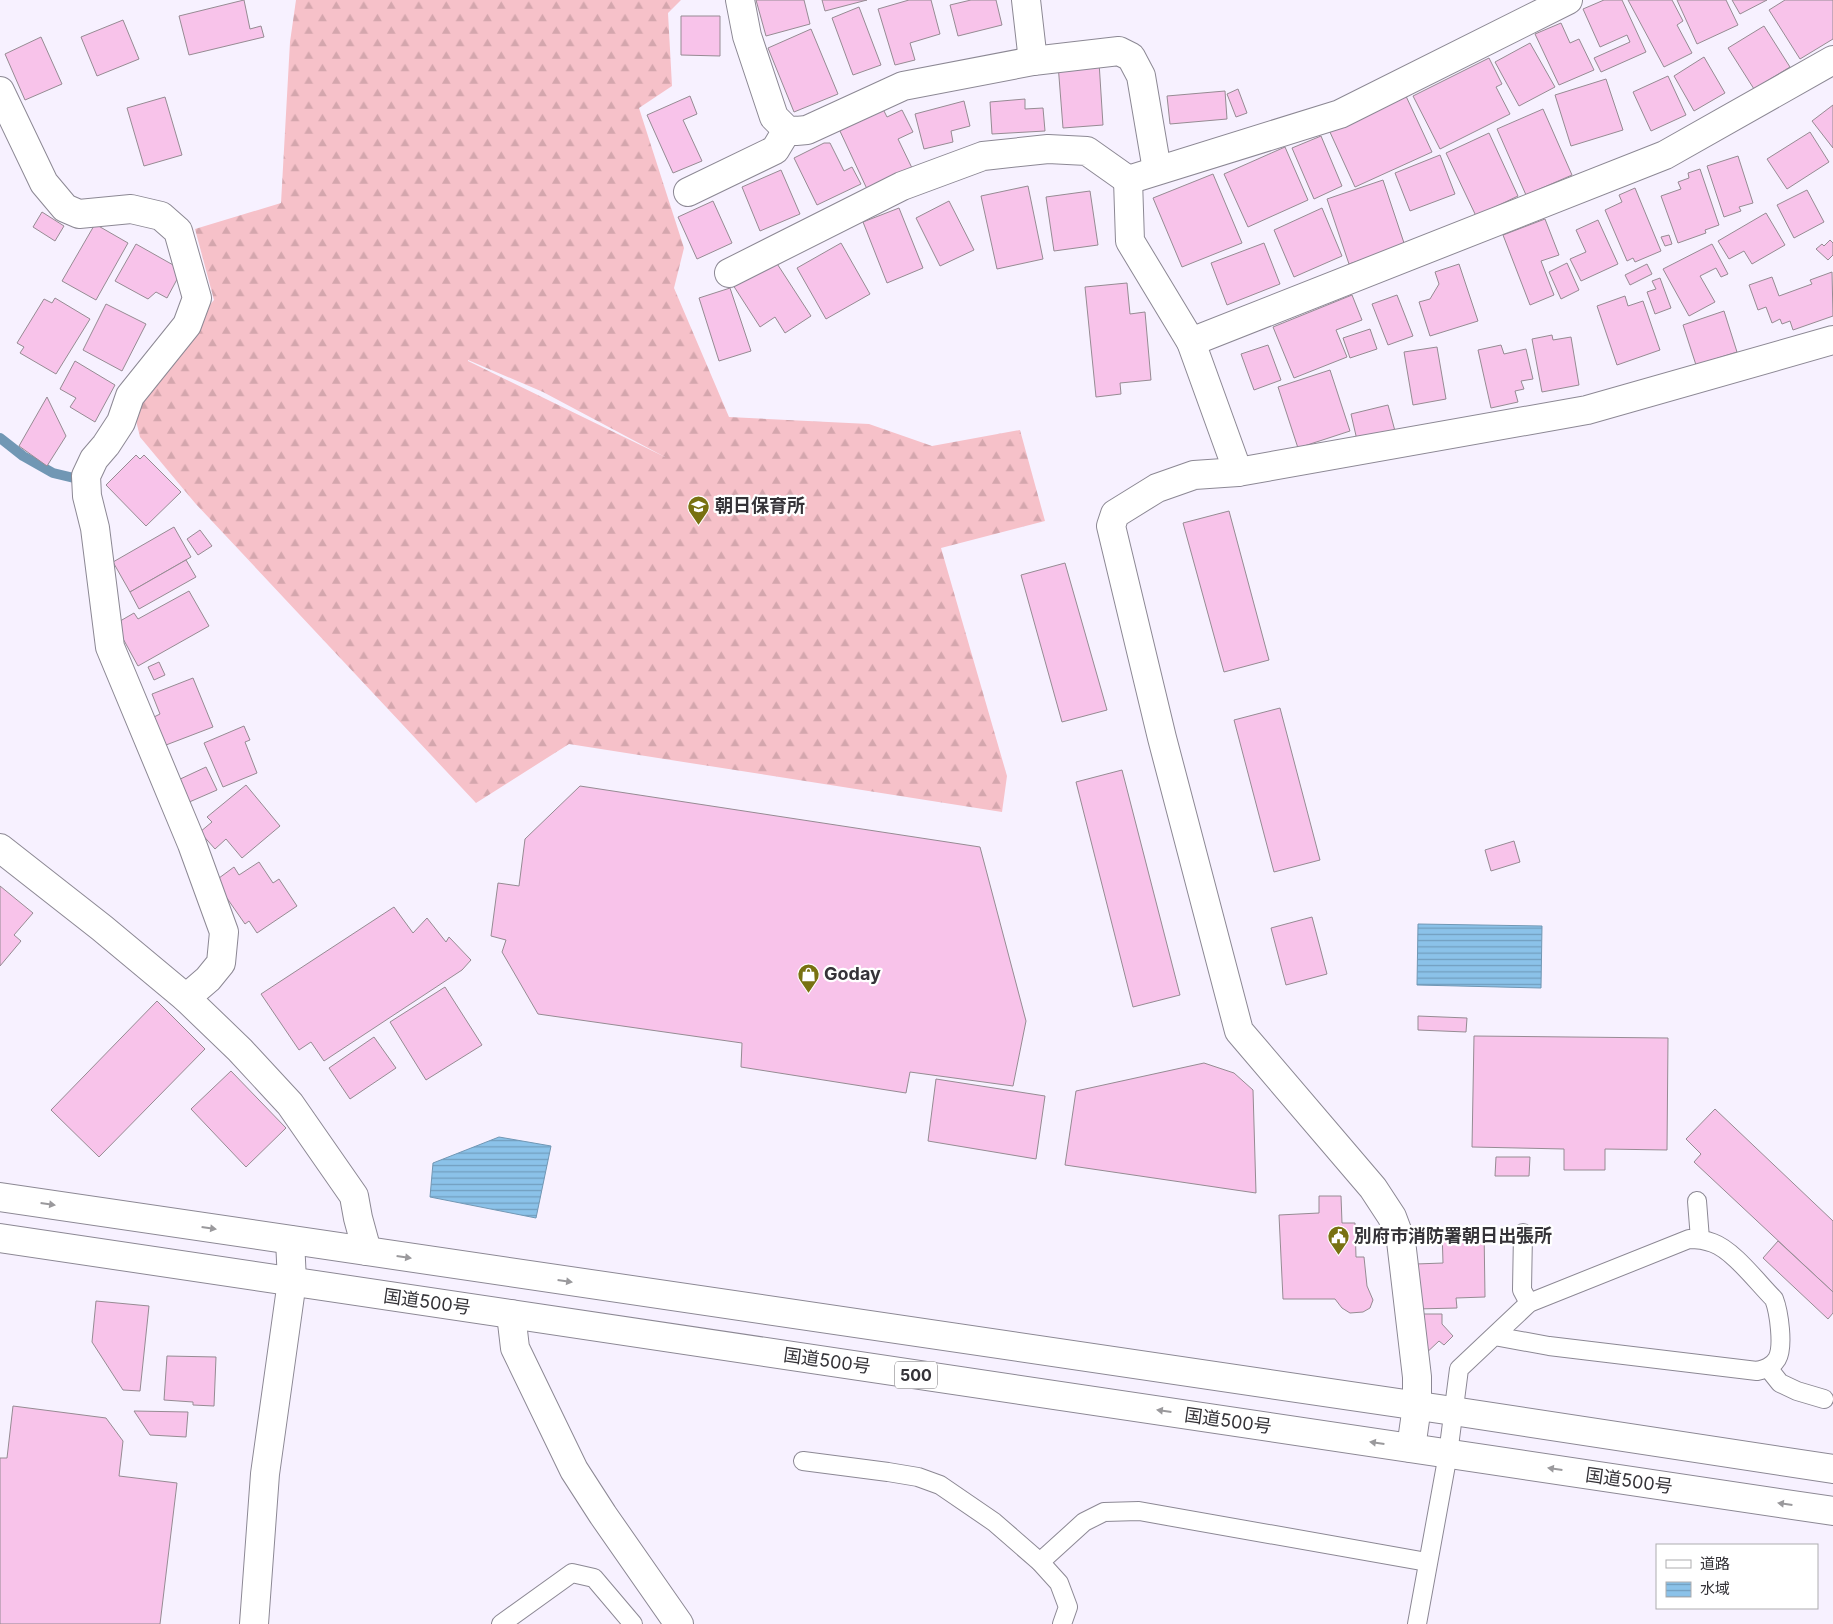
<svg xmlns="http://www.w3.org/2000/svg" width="1833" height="1624" font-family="Inter,'Noto Sans JP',sans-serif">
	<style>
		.forest { fill: url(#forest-firs); fill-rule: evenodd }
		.water { fill: url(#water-rules); stroke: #7197b4 }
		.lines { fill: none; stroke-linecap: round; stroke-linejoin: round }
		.stream { stroke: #7197b4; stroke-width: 10 }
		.building { fill: #f8c3ea; stroke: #968b93 }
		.service-casing { stroke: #8c8894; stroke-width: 20 }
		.minor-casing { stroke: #8c8894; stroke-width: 30 }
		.tertiary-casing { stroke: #8c8894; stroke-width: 30 }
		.trunk-casing { stroke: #8c8894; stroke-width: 30 }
		.service { stroke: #fff; stroke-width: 18 }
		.minor { stroke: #fff; stroke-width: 28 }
		.tertiary { stroke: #fff; stroke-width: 28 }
		.trunk { stroke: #fff; stroke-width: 28 }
		.oneway { fill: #9a999c }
		.labels { text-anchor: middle; stroke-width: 4.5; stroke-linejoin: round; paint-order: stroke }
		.shield { fill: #fff; stroke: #727074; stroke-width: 1 }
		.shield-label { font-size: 16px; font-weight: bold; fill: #353338 }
		.poi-label { font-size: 18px; font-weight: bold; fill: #353338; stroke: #fff; text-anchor: start }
		.street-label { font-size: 18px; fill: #353338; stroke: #fff }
	</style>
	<defs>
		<pattern id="forest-firs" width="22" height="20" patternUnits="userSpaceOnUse" patternTransform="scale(1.25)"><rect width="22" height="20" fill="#f6c1c9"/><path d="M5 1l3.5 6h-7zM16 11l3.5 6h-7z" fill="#d4a6ad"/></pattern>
		<pattern id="water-rules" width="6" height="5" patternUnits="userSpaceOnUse" patternTransform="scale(1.25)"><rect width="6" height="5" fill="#8bc2e9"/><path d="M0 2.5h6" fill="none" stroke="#729ebe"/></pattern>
	</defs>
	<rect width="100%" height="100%" fill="#f7f1ff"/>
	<path class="forest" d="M296,0H681L668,13L672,86L639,108L684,248L674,288L729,417L869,424L932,446L1020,430L1045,521L941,548L1007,776L1002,812L569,744L476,803L195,503L140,437L130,396L214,300L195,229L281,203L290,42ZM468,360L543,392L665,457L468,361Z"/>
	<g class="water">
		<path d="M1418,924L1542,926L1541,988L1417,985Z"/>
		<path d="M499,1137L551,1146L536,1218L430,1197L433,1163Z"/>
	</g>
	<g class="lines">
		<path class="stream" d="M0,438L23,456L53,473L74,478"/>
	</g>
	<g class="building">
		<path d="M244,0L250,29L261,26L264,37L189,55L179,16Z"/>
		<path d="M756,0H804L810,24L766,36Z"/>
		<path d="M822,0H867L825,11Z"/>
		<path d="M909,0H931L940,34L910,43L915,60L895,65L878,9Z"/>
		<path d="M971,0H996L1002,25L958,36L950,5Z"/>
		<path d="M1604,0H1622L1646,52L1601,72L1594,58L1630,42L1627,35L1600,47L1583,9Z"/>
		<path d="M1628,0H1672L1683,21L1677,25L1692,53L1664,67Z"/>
		<path d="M1677,0H1726L1738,25L1697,44Z"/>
		<path d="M1732,0H1767L1740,14Z"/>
		<path d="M1785,0H1833V39L1800,59L1769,10Z"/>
		<path d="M859,7L881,65L853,75L832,18Z"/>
		<path d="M681,16H720V56L681,55Z"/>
		<path d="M123,20L139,59L97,76L81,37Z"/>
		<path d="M1561,23L1570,43L1579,39L1594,70L1559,85L1535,34Z"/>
		<path d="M1764,26L1790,67L1754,89L1728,48Z"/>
		<path d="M811,29L838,94L794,112L768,48Z"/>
		<path d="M41,37L62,84L25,100L5,54Z"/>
		<path d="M1530,43L1555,87L1519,106L1495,62Z"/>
		<path d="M1704,57L1725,93L1694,111L1674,76Z"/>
		<path d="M1489,58L1502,84L1496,87L1510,114L1440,149L1413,96Z"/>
		<path d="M1099,62L1103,125L1063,128L1058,64Z"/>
		<path d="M1668,76L1686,115L1651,131L1633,92Z"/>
		<path d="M1606,79L1623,130L1571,146L1555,95Z"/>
		<path d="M1238,89L1247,113L1236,117L1227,94Z"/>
		<path d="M1225,91L1227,119L1170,124L1167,96Z"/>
		<path d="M1405,94L1432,152L1355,187L1329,130Z"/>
		<path d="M690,96L697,114L683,120L702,161L673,173L647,115Z"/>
		<path d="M165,97L182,155L144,166L127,108Z"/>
		<path d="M1025,99V109L1043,108L1045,131L992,134L990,102Z"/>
		<path d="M964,101L970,126L951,131L953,142L924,149L915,114Z"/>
		<path d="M1833,105V148L1812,121Z"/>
		<path d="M883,109L887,117L902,110L913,132L898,139L912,168L867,189L839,129Z"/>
		<path d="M1543,109L1572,175L1526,195L1497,129Z"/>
		<path d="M1810,132L1829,162L1787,189L1767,159Z"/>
		<path d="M1489,133L1518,196L1476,216L1446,153Z"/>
		<path d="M1321,136L1342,186L1314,199L1292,148Z"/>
		<path d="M824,143H830L844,171L852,167L861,184L817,205L794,158Z"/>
		<path d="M1285,147L1308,200L1248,227L1224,174Z"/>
		<path d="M1440,155L1455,194L1410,211L1395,173Z"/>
		<path d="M1738,156L1753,203L1739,207L1741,211L1724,217L1707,166Z"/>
		<path d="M1700,169L1719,225L1705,230L1706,233L1678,243L1661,196L1681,189L1678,182L1689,178L1688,173Z"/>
		<path d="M781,170L800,214L760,231L742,187Z"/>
		<path d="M1213,174L1242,243L1182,267L1153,198Z"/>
		<path d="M1383,180L1405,246L1349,264L1327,199Z"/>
		<path d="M1028,186L1043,259L997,269L981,196Z"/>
		<path d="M1635,188L1661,251L1635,262L1633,258L1627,261L1605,210L1622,202L1619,195Z"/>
		<path d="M1807,190L1824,222L1794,238L1777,205Z"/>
		<path d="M1090,191L1098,245L1054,251L1046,197Z"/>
		<path d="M713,201L732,243L697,259L678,217Z"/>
		<path d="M949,201L974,250L940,266L916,218Z"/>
		<path d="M899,208L923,268L887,283L863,222Z"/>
		<path d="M1322,208L1342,256L1294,277L1274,230Z"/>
		<path d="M42,212L64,226L55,241L33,227Z"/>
		<path d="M1766,213L1785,245L1752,264L1744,251L1729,259L1718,241Z"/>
		<path d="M1545,219L1559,255L1541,261L1554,295L1530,305L1503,235Z"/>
		<path d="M1598,220L1618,264L1581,281L1570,259L1586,252L1576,230Z"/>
		<path d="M95,224L128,243L96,300L62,281Z"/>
		<path d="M1669,235L1672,244L1665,246L1661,237Z"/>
		<path d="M1830,240L1833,243V255L1828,260L1816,249L1822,244L1824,246Z"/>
		<path d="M841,243L870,294L826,319L797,268Z"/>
		<path d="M1264,243L1280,284L1227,305L1211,263Z"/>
		<path d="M136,244L182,270L167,298L156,292L148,299L115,281Z"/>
		<path d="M1712,244L1728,274L1721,277L1716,268L1700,276L1715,302L1689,316L1663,269Z"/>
		<path d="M774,259L811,316L785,333L775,317L760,327L733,285Z"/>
		<path d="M1567,263L1579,290L1561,299L1549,272Z"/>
		<path d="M1459,264L1478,321L1430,336L1419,302L1430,299L1439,284L1435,272Z"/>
		<path d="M1647,264L1652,274L1630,285L1625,275Z"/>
		<path d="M1832,272L1833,316L1793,330L1790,321L1782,324L1780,319L1772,323L1766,307L1758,310L1749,285L1772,277L1779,296L1812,284L1810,280Z"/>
		<path d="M1660,278L1671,308L1655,314L1647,292L1656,289L1652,281Z"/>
		<path d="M1127,283L1130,314L1145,312L1151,380L1120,383L1121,394L1096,397L1085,287Z"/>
		<path d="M730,288L751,351L719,361L699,298Z"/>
		<path d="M1352,295L1362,320L1336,330L1347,357L1294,378L1273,327Z"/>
		<path d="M1397,295L1413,336L1388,345L1372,304Z"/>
		<path d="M1625,296L1628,306L1643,301L1660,350L1617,365L1597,306Z"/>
		<path d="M55,298L90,319L56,374L20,353L24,347L17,343L44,299L52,303Z"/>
		<path d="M106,304L146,324L122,371L83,350Z"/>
		<path d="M1724,311L1737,352L1696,365L1683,325Z"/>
		<path d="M1370,329L1377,349L1350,358L1343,338Z"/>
		<path d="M1552,335L1553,340L1571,337L1579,385L1542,392L1532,339Z"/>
		<path d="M1268,345L1281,380L1254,390L1241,354Z"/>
		<path d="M1501,345L1504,354L1526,349L1533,379L1521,381L1524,389L1515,391L1518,402L1491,408L1478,350Z"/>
		<path d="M1437,347L1446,399L1413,405L1404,352Z"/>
		<path d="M75,361L115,385L95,422L70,407L76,398L60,389Z"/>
		<path d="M1330,370L1350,431L1298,448L1278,387Z"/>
		<path d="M47,397L66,436L47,466L19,446Z"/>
		<path d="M1388,405L1395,431L1357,440L1351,414Z"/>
		<path d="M136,455L140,459L144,455L181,492L146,526L106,485Z"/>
		<path d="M1229,511L1269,660L1224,672L1183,523Z"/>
		<path d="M174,527L191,557L130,592L113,562Z"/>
		<path d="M200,530L212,546L198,555L187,539Z"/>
		<path d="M186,560L196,577L139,609L130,592Z"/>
		<path d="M1065,563L1107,710L1062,722L1021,575Z"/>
		<path d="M189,591L209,626L138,666L115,624L134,613L138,619Z"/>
		<path d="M159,662L165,675L154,680L148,667Z"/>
		<path d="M193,678L213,727L166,745L154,717L160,714L152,694Z"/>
		<path d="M1280,708L1320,860L1274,872L1234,720Z"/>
		<path d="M244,726L250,740L245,742L257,773L223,787L204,743Z"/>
		<path d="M206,767L217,790L187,803L176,781Z"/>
		<path d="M1122,770L1180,995L1133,1007L1076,782Z"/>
		<path d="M246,785L280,826L242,858L226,839L215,849L200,832L212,822L207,817Z"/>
		<path d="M580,786L980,847L1026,1021L1013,1086L910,1072L906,1093L741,1067L742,1043L538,1014L502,952L506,940L491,936L498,883L519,886L525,839Z"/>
		<path d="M1514,841L1520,862L1491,871L1485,850Z"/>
		<path d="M259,862L273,883L279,879L297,906L257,933L249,921L245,924L215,881L234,867L239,875Z"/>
		<path d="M0,886L33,913L14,935L21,941L0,966Z"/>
		<path d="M394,907L413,933L427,918L446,942L449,937L471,960L462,970L324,1061L311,1042L299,1050L261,994Z"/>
		<path d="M1312,917L1327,974L1286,985L1271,928Z"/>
		<path d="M445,987L482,1045L426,1080L390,1022Z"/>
		<path d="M157,1001L205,1049L99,1157L51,1110Z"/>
		<path d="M1418,1016L1467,1018L1466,1032L1418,1030Z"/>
		<path d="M1474,1036L1668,1038L1667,1150L1605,1149V1170H1564V1149L1472,1147Z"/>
		<path d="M374,1037L396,1068L350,1099L329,1068Z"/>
		<path d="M1204,1063L1234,1073L1253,1090L1256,1193L1065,1165L1076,1091Z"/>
		<path d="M231,1071L286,1128L246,1167L191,1109Z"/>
		<path d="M936,1079L1045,1096L1036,1159L928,1141Z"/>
		<path d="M1715,1109L1833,1221V1292L1694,1162L1701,1154L1686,1139Z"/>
		<path d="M1496,1157H1530L1529,1176H1495Z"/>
		<path d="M1319,1196H1341L1342,1223H1355L1356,1257H1364L1367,1286L1373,1300L1370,1308L1363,1312L1350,1313L1342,1308L1335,1299H1283L1279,1215L1319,1213Z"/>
		<path d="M1484,1228L1485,1297L1456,1298L1457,1308L1416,1309V1264L1443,1263L1442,1229Z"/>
		<path d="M1778,1241L1833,1292V1313L1828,1319L1763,1258Z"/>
		<path d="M96,1301L149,1306L140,1391L123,1390L92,1342Z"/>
		<path d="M1419,1314H1442V1324L1453,1336L1444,1345L1439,1341L1422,1357Z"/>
		<path d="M167,1356L216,1357L214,1406L193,1405V1402L164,1400Z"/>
		<path d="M13,1406L106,1418L123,1441L119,1476L177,1483L160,1624H0V1458H7Z"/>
		<path d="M134,1411L188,1412L186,1437L150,1435Z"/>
	</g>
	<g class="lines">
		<defs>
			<g id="service">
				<path d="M1697,1201L1700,1239"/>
				<path d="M1523,1233L1522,1290L1529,1303"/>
				<path d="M1768,1368L1780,1383L1797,1391L1824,1399"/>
				<path d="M803,1461L888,1472L918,1477L940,1485L994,1522L1040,1562L1059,1583L1068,1607L1062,1624"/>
				<path d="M1040,1562L1084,1522L1104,1512L1139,1511L1427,1562"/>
				<path d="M501,1624L572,1573L594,1578L633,1624"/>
				<path d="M1417,1624L1448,1454L1459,1369L1529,1303L1689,1239C1697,1239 1705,1240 1713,1243C1733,1250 1758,1283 1774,1299C1779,1312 1784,1347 1777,1359C1772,1367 1765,1369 1757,1371L1549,1346L1494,1336"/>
			</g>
			<g id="minor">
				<path d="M740,0L747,36L774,117L787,130L796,131L807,130L903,86L1033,61L1119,51L1131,57L1141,76L1157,170"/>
				<path d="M1026,0L1033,61"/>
				<path d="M0,91L44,183L65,208L79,214L131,209L161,216L178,231L197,298L187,325L130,396L121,422L106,445L94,459L86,476L87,496L95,528L110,647L192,844L224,932L221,963L208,979L186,998"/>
				<path d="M1128,180L1340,114L1568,0"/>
				<path d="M1128,180L1130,241L1191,342L1238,472"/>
				<path d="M688,192L775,150L787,130"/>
				<path d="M729,273L902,186L983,156L1048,149L1087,151L1128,180"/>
				<path d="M1191,342L1665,155L1833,60"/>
				<path d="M0,848L102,928L186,998L240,1050L290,1104L354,1196L358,1218L367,1251"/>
				<path d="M511,1314L515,1348L574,1470L603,1515L679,1624"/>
				<path d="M1411,1448L1417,1406V1377L1401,1241L1392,1217L1373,1188L1239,1031L1162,738L1111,526L1115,514L1157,488L1194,475L1238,472L1587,410L1833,340"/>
			</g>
			<path id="tertiary" d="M254,1624L265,1474L292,1281L290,1240"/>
			<g id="trunk">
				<path d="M0,1197L1453,1411L1833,1469"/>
				<path d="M0,1238L1833,1511"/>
			</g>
		</defs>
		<use href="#service" class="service-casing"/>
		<use href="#minor" class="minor-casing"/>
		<use href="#tertiary" class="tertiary-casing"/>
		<use href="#trunk" class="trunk-casing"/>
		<use href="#service" class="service"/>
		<use href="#minor" class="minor"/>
		<use href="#tertiary" class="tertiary"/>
		<use href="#trunk" class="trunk"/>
	</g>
	<defs><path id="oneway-solid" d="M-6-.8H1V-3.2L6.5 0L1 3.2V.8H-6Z" transform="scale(1.25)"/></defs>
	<g class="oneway">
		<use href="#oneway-solid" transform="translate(48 1204) rotate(8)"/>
		<use href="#oneway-solid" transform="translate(209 1228) rotate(8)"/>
		<use href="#oneway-solid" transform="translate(404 1257) rotate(8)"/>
		<use href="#oneway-solid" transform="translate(565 1281) rotate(8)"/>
		<use href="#oneway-solid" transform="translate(1164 1411) rotate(-172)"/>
		<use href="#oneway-solid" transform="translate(1377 1443) rotate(-172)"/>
		<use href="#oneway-solid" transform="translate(1555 1469) rotate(-172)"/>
		<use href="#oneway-solid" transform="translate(1785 1504) rotate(-172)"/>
	</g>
	<defs>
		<symbol id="school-pin" viewBox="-11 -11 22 30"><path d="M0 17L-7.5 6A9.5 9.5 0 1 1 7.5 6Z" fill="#787111" stroke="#fff"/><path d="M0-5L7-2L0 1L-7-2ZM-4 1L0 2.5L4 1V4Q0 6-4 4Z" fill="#fff"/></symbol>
		<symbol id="shop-pin" viewBox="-11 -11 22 30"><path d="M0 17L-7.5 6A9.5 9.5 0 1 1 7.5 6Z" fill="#787111" stroke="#fff"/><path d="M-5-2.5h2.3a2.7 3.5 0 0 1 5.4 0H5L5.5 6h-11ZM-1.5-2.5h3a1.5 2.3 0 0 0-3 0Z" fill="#fff"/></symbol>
		<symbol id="civic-pin" viewBox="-11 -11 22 30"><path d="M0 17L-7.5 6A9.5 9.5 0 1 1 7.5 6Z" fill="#787111" stroke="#fff"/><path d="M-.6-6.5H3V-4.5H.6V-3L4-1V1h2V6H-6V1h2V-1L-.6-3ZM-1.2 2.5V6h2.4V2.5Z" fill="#fff"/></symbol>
	</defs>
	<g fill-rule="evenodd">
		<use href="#school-pin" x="686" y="494" width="25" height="34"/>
		<use href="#shop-pin" x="796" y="962" width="25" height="34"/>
		<use href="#civic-pin" x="1326" y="1224" width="25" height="34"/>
	</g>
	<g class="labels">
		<rect class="shield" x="895" y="1361.5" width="42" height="27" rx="4"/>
		<g class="shield-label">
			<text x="916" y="1381">500</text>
		</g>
		<g class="poi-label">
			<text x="715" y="512">朝日保育所</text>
			<text x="824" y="980">Goday</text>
			<text x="1354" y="1242">別府市消防署朝日出張所</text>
		</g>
		<g class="street-label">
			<text transform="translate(427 1302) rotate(8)" y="6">国道500号</text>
			<text transform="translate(827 1361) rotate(8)" y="6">国道500号</text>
			<text transform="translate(1228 1421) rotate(8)" y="6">国道500号</text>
			<text transform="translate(1629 1481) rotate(8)" y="6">国道500号</text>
		</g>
	</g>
	<rect x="1656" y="1544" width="162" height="65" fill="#ffffff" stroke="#aeadaf"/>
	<rect x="1666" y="1560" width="25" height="8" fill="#ffffff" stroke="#aeadaf"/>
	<text x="1700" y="1569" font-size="15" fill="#353338">道路</text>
	<rect x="1666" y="1582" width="25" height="15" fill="url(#water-rules)" stroke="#aeadaf"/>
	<text x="1700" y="1594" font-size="15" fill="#353338">水域</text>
</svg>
